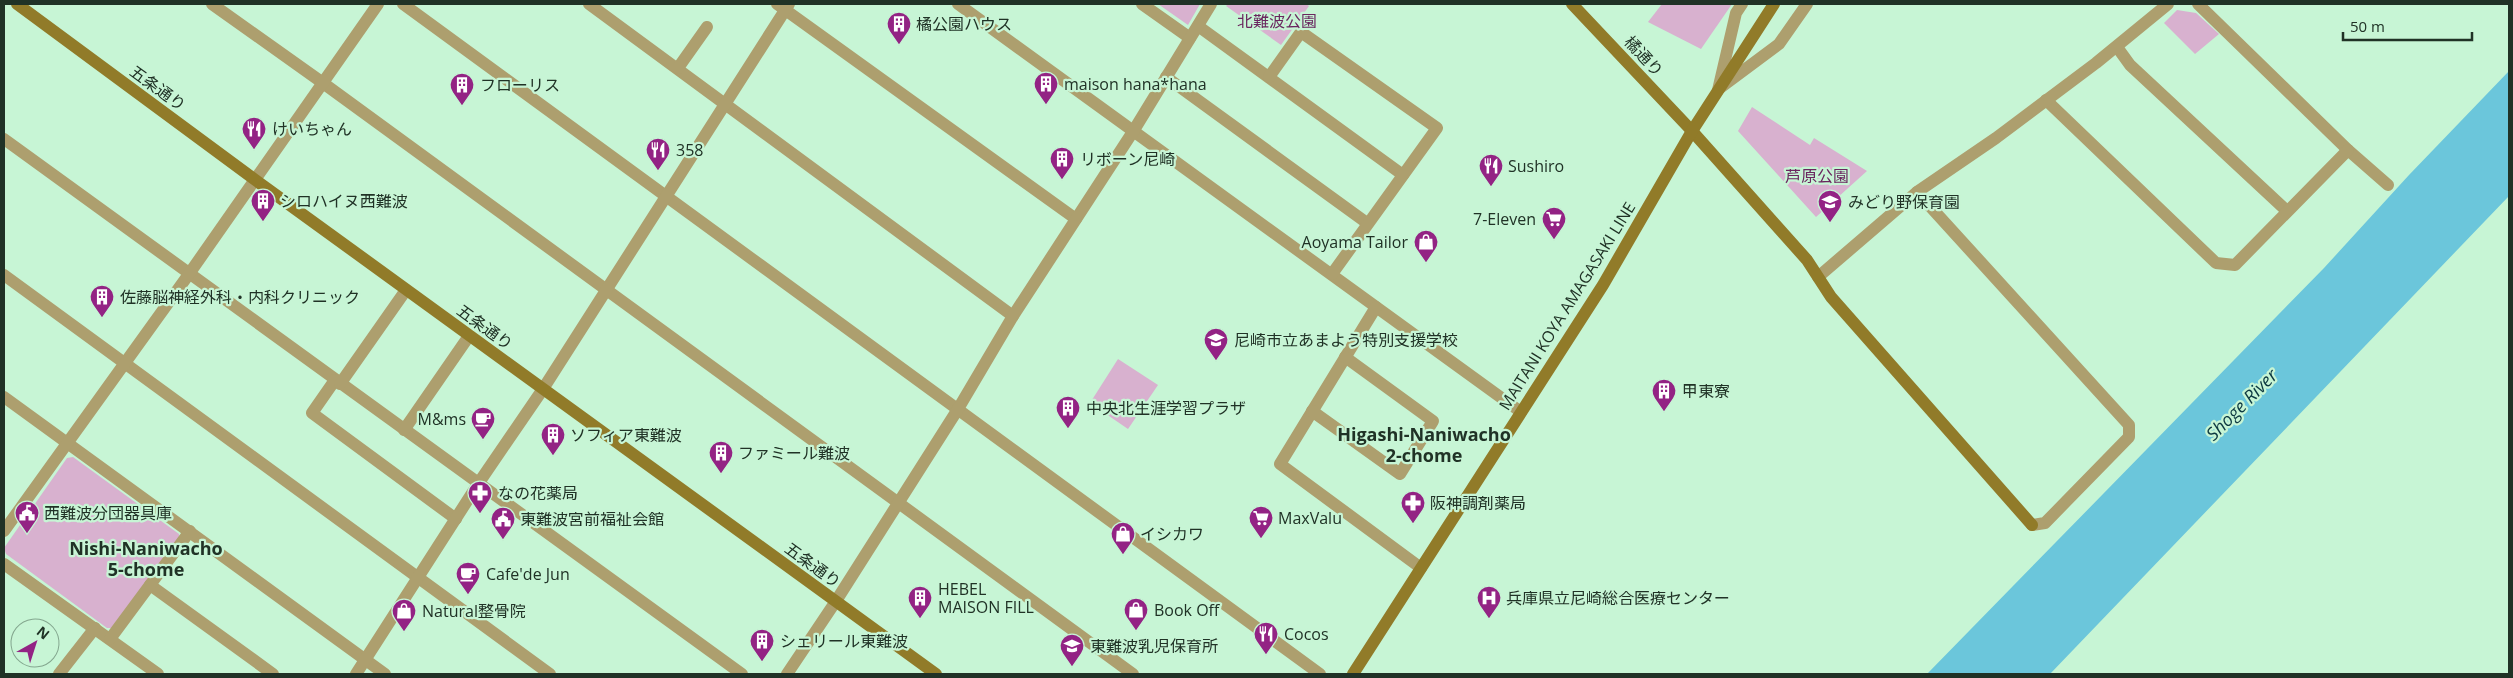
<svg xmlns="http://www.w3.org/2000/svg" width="2513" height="678" font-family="'Open Sans','Noto Sans JP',sans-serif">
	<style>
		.green { fill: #d8b1cf }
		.water { fill: #6bc6db }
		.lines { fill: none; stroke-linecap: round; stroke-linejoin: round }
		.street { stroke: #ad9f6e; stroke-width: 12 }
		.secondary { stroke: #917b29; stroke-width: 12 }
		.labels { text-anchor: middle; stroke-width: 4.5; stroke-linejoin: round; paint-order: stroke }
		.park-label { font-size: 16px; fill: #6a265f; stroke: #c7f5d5 }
		.poi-label { font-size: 16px; fill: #203226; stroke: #c7f5d5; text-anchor: start }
		.street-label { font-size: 16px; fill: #203226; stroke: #c7f5d5 }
		.water-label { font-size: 18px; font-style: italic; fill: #0c3841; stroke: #c7f5d5 }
		.neighbourhood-label { font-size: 18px; font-weight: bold; fill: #203226; stroke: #c7f5d5 }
	</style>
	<rect width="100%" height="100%" fill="#c7f5d5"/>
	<g class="green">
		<path d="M1158,4H1200L1188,25Z"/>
		<path d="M1228,4H1306L1309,6L1281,45L1226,6Z"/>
		<path d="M1662,4H1732L1701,49L1648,22Z"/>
		<path d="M2177,10L2196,13L2219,34L2195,54L2164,23Z"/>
		<path d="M1752,107L1810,145L1814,138L1867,171L1816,217L1738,131Z"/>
		<path d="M1118,359L1158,385L1128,429L1090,403Z"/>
		<path d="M73,457L179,534V540L114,628H107L6,554L4,548L67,458Z"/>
	</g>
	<path class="water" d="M2509,71V196L2050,674H1927L2324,268L2409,175Z"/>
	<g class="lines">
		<g class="street">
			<path d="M212,4L323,83L1133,674"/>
			<path d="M403,4L1320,674"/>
			<path d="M589,4L1013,316"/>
			<path d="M777,4L1076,219"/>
			<path d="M958,4L1521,412"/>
			<path d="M1142,4L1190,38"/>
			<path d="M2198,4L2348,150L2388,185"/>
			<path d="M1198,26L1403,175"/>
			<path d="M2117,47L2130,65L2287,211"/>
			<path d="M678,68L707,27"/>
			<path d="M1166,77L1367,223"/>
			<path d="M1269,77L1301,32L1437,128L1332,274"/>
			<path d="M1720,88L1779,44L1807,4"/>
			<path d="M1718,90L1736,13L1742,4"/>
			<path d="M2046,100L2216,263L2235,265L2348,150"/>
			<path d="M4,139L742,674"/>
			<path d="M1917,192L2129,425V437L2045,523L2032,525"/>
			<path d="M4,275L550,674"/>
			<path d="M1818,277L1917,192L1996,138L2096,63L2168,4"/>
			<path d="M1376,307L1280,464L1421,568"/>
			<path d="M335,380L312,413L456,519"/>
			<path d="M340,384L406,290"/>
			<path d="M4,397L385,674"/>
			<path d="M1312,411L1400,474L1433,421L1345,357"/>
			<path d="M404,430L469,336"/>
			<path d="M4,531L189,274L378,4"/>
			<path d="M4,564L158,674"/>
			<path d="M150,585L273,674"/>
			<path d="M110,639L190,531"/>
			<path d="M59,674L95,628"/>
			<path d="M356,674L478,484L543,389L789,4"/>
			<path d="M787,674L836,601L958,409L1013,316L1134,130L1211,4"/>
		</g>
		<g class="secondary">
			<path d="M17,4L254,179L936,674"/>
			<path d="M1572,4L1692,131L1807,260L1831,297L2032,525"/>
			<path d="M1353,674L1603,285L1692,131L1774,4"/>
		</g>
	</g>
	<defs>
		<symbol id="building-pin" viewBox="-11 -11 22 30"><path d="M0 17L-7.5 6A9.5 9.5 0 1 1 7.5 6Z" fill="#932384" stroke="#c7f5d5"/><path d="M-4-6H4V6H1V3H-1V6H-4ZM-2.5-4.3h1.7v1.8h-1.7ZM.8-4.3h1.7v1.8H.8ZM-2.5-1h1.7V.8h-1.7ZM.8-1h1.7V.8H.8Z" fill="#fff"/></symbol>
		<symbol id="restaurant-pin" viewBox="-11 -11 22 30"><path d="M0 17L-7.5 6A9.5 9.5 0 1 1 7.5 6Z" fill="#932384" stroke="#c7f5d5"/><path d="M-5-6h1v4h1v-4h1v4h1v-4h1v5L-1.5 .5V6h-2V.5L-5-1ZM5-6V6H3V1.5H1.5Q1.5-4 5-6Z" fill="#fff"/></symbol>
		<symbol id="school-pin" viewBox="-11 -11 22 30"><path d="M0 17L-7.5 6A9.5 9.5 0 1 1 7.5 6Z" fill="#932384" stroke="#c7f5d5"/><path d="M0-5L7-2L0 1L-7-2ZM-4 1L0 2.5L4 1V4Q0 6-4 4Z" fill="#fff"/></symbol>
		<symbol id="supermarket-pin" viewBox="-11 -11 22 30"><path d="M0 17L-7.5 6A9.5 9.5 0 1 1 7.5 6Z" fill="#932384" stroke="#c7f5d5"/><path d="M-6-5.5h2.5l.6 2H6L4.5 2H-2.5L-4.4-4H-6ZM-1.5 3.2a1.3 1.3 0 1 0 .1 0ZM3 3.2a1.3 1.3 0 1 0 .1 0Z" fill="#fff"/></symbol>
		<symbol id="shop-pin" viewBox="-11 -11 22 30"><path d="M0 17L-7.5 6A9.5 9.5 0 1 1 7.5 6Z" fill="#932384" stroke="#c7f5d5"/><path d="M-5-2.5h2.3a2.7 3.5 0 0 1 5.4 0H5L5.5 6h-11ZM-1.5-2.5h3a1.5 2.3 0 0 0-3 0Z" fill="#fff"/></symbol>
		<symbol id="cafe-pin" viewBox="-11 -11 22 30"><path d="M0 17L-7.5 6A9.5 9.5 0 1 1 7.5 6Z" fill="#932384" stroke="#c7f5d5"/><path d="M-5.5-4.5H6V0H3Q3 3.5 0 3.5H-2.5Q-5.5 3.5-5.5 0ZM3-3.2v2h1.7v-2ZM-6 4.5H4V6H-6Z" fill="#fff"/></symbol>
		<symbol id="pharmacy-pin" viewBox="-11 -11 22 30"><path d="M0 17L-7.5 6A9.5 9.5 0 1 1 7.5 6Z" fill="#932384" stroke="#c7f5d5"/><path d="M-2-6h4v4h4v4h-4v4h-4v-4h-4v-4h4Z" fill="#fff"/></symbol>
		<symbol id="civic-pin" viewBox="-11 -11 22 30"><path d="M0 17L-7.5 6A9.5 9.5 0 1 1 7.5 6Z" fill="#932384" stroke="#c7f5d5"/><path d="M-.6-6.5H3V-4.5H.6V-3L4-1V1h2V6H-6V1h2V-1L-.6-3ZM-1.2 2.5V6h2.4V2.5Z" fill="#fff"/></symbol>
		<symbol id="hospital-pin" viewBox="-11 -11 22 30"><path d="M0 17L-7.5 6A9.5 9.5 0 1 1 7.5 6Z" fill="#932384" stroke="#c7f5d5"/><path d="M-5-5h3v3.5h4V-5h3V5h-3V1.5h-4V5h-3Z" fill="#fff"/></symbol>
	</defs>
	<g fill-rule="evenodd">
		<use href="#building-pin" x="885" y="10" width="28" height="38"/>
		<use href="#building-pin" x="1032" y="70" width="28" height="38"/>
		<use href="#building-pin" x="448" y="71" width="28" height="38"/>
		<use href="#restaurant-pin" x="240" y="115" width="28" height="38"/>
		<use href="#restaurant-pin" x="644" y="136" width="28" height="38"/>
		<use href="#building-pin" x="1048" y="145" width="28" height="38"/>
		<use href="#restaurant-pin" x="1477" y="152" width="28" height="38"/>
		<use href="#building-pin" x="249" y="187" width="28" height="38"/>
		<use href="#school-pin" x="1816" y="188" width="28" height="38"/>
		<use href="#supermarket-pin" x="1540" y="205" width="28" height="38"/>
		<use href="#shop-pin" x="1412" y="228" width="28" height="38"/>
		<use href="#building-pin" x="88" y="283" width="28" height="38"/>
		<use href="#school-pin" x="1202" y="326" width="28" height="38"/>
		<use href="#building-pin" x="1650" y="377" width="28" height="38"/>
		<use href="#building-pin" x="1054" y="394" width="28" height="38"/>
		<use href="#cafe-pin" x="469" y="405" width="28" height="38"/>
		<use href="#building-pin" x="539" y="421" width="28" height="38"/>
		<use href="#building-pin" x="707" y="439" width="28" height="38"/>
		<use href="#pharmacy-pin" x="466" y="479" width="28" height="38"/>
		<use href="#pharmacy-pin" x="1399" y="489" width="28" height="38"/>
		<use href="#civic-pin" x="13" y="499" width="28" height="38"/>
		<use href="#supermarket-pin" x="1247" y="504" width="28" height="38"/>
		<use href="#civic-pin" x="489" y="505" width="28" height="38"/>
		<use href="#shop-pin" x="1109" y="520" width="28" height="38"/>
		<use href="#cafe-pin" x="454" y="560" width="28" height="38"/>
		<use href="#building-pin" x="906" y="584" width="28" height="38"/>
		<use href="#hospital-pin" x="1475" y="584" width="28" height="38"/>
		<use href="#shop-pin" x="1122" y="596" width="28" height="38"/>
		<use href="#shop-pin" x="390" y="597" width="28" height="38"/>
		<use href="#restaurant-pin" x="1252" y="620" width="28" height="38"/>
		<use href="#building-pin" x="748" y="627" width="28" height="38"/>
		<use href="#school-pin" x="1058" y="632" width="28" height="38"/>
	</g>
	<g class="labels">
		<g class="park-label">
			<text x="1277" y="27">北難波公園</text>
			<text x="1817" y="182">芦原公園</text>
		</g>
		<g class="poi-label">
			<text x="916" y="30">橘公園ハウス</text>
			<text x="1064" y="90">maison hana*hana</text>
			<text x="480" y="91">フローリス</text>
			<text x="272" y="135">けいちゃん</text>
			<text x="676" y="156">358</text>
			<text x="1080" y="165">リボーン尼崎</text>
			<text x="1508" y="172">Sushiro</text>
			<text x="280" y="207">シロハイヌ西難波</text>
			<text x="1848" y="208">みどり野保育園</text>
			<text x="1536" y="225" text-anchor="end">7-Eleven</text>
			<text x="1408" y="248" text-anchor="end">Aoyama Tailor</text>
			<text x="120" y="303">佐藤脳神経外科・内科クリニック</text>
			<text x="1234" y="346">尼崎市立あまよう特別支援学校</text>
			<text x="1682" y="397">甲東寮</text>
			<text x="1086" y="414">中央北生涯学習プラザ</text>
			<text x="466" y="425" text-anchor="end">M&amp;ms</text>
			<text x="570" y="441">ソフィア東難波</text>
			<text x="738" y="459">ファミール難波</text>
			<text x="498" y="499">なの花薬局</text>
			<text x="1430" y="509">阪神調剤薬局</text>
			<text x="44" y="519">西難波分団器具庫</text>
			<text x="1278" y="524">MaxValu</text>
			<text x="520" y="525">東難波宮前福祉会館</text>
			<text x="1140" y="540">イシカワ</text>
			<text x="486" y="580">Cafe'de Jun</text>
			<text x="938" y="595">HEBEL<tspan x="938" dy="18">MAISON FILL</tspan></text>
			<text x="1506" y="604">兵庫県立尼崎総合医療センター</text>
			<text x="1154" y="616">Book Off</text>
			<text x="422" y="617">Natural整骨院</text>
			<text x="1284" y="640">Cocos</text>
			<text x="780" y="647">シェリール東難波</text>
			<text x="1090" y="652">東難波乳児保育所</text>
		</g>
		<g class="street-label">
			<text transform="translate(1644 56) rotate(47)" y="6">橘通り</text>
			<text transform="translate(158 88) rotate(36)" y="6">五条通り</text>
			<text transform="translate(1567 306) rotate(-58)" y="6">MAITANI KOYA AMAGASAKI LINE</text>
			<text transform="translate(485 327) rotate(36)" y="6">五条通り</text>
			<text transform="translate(813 565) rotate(36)" y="6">五条通り</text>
		</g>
		<g class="water-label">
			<text transform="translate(2242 405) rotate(-45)" y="6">Shoge River</text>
		</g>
		<g class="neighbourhood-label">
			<text x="1424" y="441">Higashi-Naniwacho<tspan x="1424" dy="21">2-chome</tspan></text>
			<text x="146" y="555">Nishi-Naniwacho<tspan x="146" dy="21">5-chome</tspan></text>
		</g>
	</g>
	<rect width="2513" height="678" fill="none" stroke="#203226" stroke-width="10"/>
	<g transform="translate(35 643) rotate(39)"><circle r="24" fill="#c7f5d5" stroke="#84a78f"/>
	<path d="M0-4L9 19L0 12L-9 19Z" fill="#932384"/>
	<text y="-8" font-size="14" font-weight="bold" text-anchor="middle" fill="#203226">N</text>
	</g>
	<path d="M2343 32v8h129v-8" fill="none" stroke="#203226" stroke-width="2.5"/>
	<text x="2350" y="32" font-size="15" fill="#203226" stroke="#c7f5d5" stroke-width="4" paint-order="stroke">50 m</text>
</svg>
